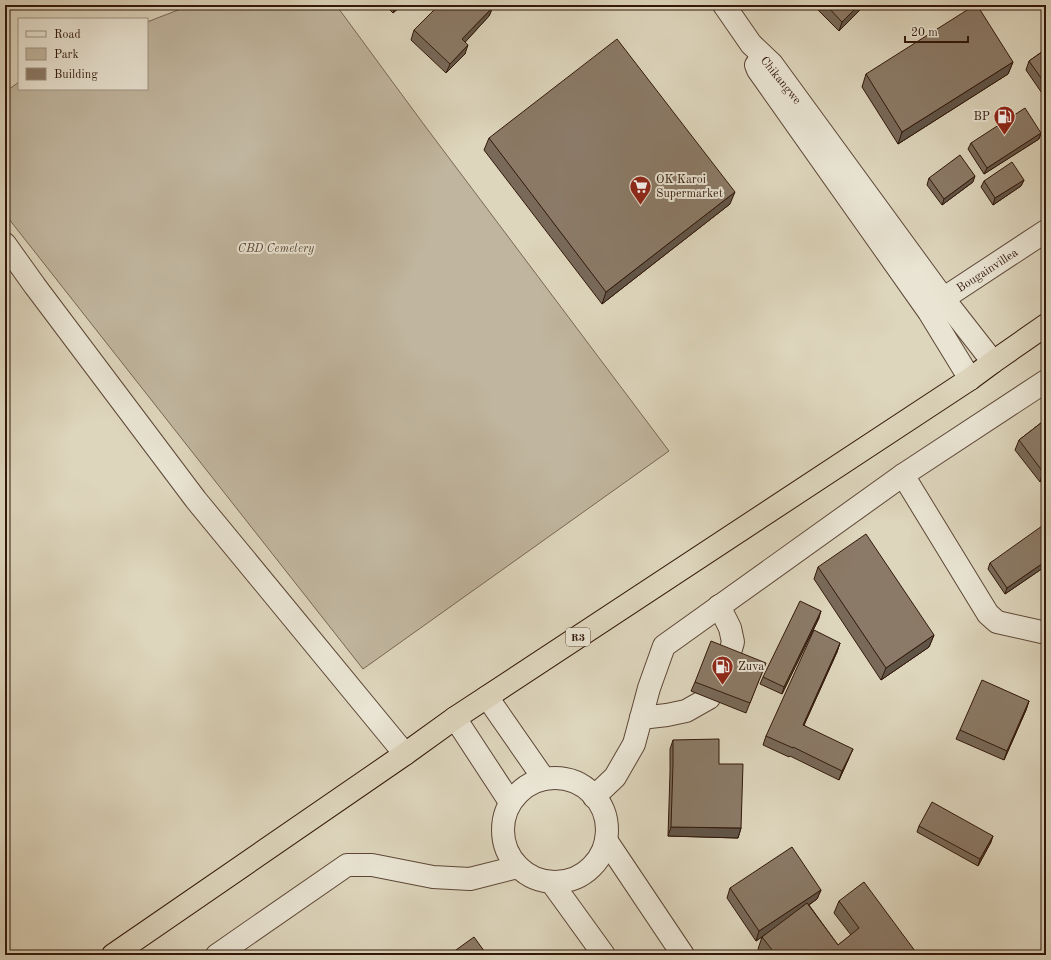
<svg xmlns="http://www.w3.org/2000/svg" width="1051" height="960" font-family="'Old Standard TT',serif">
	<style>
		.green { fill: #c0b59e; stroke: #796654 }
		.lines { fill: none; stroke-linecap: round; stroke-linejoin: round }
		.minor-casing { stroke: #5d4736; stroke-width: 24 }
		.highway-casing { stroke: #32180a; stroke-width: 24 }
		.minor { stroke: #e9e4d3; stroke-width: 22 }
		.highway { stroke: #ddd5bc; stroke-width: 22 }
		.wall { fill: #786959; stroke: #32180a }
		.shaded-wall { fill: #615548; stroke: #32180a }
		.building { fill: #8b7a67; stroke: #32180a }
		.labels { text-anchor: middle; stroke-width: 4; stroke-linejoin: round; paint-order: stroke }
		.shield { fill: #e9e4d3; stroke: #695546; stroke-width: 1 }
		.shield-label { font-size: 11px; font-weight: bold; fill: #32180a }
		.street-label { font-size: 12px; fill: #32180a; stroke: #e9e4d3 }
		.poi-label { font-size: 12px; fill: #32180a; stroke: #e9e4d3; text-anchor: start }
		.park-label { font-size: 12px; font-style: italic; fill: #5d4736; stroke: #e9e4d3 }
	</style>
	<rect width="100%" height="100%" fill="#ddd5bc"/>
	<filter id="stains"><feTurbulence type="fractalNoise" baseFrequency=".005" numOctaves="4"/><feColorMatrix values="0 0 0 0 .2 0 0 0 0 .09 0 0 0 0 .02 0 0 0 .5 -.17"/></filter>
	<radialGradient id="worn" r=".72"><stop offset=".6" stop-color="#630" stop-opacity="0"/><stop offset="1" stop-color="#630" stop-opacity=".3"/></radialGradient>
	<path class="green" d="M191,5H336L422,122L669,451L363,669L5,214V92L19,82V89H147V22Z"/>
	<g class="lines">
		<defs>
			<g id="minor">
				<path d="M724,5L751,44L772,64L943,298L993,362"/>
				<path d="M756,65L758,70L929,312L970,379"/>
				<path d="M5,244L35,286L196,500L405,754"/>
				<path d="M932,306L1046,231"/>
				<path d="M903,475L988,614L997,622L1046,633"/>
				<path d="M719,606L730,628L733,642L728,659"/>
				<path d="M487,697L544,779"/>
				<path d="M455,718L510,802"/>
				<path d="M641,718L667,715L686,711L709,698"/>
				<circle cx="555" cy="830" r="52"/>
				<path d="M594,797L615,777L634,744L649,688L664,646L903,475L1046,381"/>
				<path d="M606,840L683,955"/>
				<path d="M552,883L604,955"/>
				<path d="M217,955L347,865H372L433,877L470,879L517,867"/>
			</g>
			<path id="highway" d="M113,955L405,754L455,718L970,379L993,362L1046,325"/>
		</defs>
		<use href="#minor" class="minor-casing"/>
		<use href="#highway" class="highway-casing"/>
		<use href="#minor" class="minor"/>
		<use href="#highway" class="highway"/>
	</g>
	<g class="wall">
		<path d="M385,5H402L393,13Z"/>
		<path d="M813,5H865L839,31Z"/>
		<path d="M493,7L489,16L465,42V54L446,73L411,40L414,30Z"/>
		<path d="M1046,49V99L1026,70L1029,61Z"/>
		<path d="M1013,62L1008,74L898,144L862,87L866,74Z"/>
		<path d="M1041,133L1039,139L984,174L968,149L971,143Z"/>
		<path d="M489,138L730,204L602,304L484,150Z"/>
		<path d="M929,178L973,182L942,205L927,185Z"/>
		<path d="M1024,180L1021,186L993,205L981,187L984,181Z"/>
		<path d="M1046,419V477L1040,482L1015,450L1019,440Z"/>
		<path d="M1046,532V566L1005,594L988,569L990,563Z"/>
		<path d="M818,567L934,635L929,647L881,680L814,579Z"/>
		<path d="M819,618L782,694L760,684L763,677Z"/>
		<path d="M840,643L837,652L804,725L849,758L839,780L790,756L789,757L763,745L766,736Z"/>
		<path d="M762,672L746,713L691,691L695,682Z"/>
		<path d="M1029,701L1026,710L1004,760L956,739L960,730Z"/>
		<path d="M673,740L719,764L741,828L738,838L668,836L670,772V749Z"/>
		<path d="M919,826L991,842L978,866L917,832Z"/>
		<path d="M730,888L821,890L817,899L809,905L838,945L851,935L834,913L839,901L918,955H762L758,949L762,937L766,934L756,941L727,898Z"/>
	</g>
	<g class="shaded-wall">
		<path d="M397,5H402L393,13L395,7Z"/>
		<path d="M859,5H865L839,31L842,22Z"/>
		<path d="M493,7L489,16L459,49L462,39Z"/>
		<path d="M468,45L465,54L446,73L450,64Z"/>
		<path d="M1013,62L1008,74L898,144L902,132Z"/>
		<path d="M1041,133L1039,139L984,174L987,168Z"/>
		<path d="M975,176L973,182L942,205L944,199Z"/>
		<path d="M1024,180L1021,186L993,205L995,198Z"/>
		<path d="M735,192L730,204L602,304L606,292Z"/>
		<path d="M1046,470V477L1040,482L1043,472Z"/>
		<path d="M1046,561V566L1005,594L1007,588Z"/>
		<path d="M821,611L819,618L782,694L784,687Z"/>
		<path d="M934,635L929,647L881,680L886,668Z"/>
		<path d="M840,643L837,652L800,734L803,725Z"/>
		<path d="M1029,701L1026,710L1004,760L1007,751Z"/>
		<path d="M853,749L849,758L839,780L842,771Z"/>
		<path d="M671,827L741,828L738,838L668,836Z"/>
		<path d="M993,836L991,842L978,866L980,859Z"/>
		<path d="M821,890L817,899L756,941L759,931Z"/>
	</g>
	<g class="building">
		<path d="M439,5H491L493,7L462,39L468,45L450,64L414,30Z"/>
		<path d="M826,5H859L842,22Z"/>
		<path d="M975,5H977L1013,62L902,132L866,74Z"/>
		<path d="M617,39L735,192L606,292L489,138Z"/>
		<path d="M1046,49V85L1029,61Z"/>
		<path d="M1025,108L1041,133L987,168L971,143Z"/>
		<path d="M960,155L975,176L944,199L929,178Z"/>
		<path d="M1012,162L1024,180L995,198L984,181Z"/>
		<path d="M1046,419V470L1043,472L1019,440Z"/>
		<path d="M1042,526L1046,532V561L1007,588L990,563Z"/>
		<path d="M866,534L934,635L886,668L818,567Z"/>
		<path d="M800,601L821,611L784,687L763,677Z"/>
		<path d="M814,630L840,643L803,725L853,749L842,771L793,747V748L766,736Z"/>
		<path d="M711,641L766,663L750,703L695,682Z"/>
		<path d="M982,680L1029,701L1007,751L960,730Z"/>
		<path d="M719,739V764H743L741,828L671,827L673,763V740Z"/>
		<path d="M932,802L993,836L980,859L919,826Z"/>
		<path d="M792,847L821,890L759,931L730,888Z"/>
		<path d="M864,882L918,955H776L762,937L807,903L838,945L859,928L839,901Z"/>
		<path d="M474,937L487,955H449Z"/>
	</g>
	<defs>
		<symbol id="fuel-pin" viewBox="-11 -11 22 30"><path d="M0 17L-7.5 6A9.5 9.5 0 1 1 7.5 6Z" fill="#8f2418" stroke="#e9e4d3"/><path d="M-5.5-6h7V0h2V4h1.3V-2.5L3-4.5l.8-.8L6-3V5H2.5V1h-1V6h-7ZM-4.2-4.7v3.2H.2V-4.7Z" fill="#fff"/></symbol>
		<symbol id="supermarket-pin" viewBox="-11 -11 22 30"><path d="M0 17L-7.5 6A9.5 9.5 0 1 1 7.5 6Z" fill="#8f2418" stroke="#e9e4d3"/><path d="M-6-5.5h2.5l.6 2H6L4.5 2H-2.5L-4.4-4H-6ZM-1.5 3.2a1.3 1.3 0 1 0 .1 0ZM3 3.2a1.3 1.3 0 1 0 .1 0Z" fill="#fff"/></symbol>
	</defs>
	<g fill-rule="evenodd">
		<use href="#fuel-pin" x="992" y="104" width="25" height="34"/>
		<use href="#supermarket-pin" x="628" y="174" width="25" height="34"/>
		<use href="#fuel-pin" x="710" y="654" width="25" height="34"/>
	</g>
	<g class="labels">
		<rect class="shield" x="566" y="628" width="24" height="18" rx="3"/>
		<g class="shield-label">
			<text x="578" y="641">R3</text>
		</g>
		<g class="street-label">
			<text transform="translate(781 80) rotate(51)" y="4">Chikangwe</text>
			<text transform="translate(987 270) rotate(-33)" y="4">Bougainvillea</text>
		</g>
		<g class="poi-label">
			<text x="990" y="120" text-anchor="end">BP</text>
			<text x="656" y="183">OK Karoi<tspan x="656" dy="14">Supermarket</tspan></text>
			<text x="738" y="670">Zuva</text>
		</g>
		<g class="park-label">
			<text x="276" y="252">CBD Cemetery</text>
		</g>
	</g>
	<rect width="1051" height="960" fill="none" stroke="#ddd5bc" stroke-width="20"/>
	<rect x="6" y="6" width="1039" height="948" fill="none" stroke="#32180a" stroke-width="2"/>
	<rect x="10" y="10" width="1031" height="940" fill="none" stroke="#32180a"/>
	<rect x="18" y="18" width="130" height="72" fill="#e9e4d3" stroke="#a09283"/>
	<rect x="26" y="31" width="20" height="6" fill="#e9e4d3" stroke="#a09283"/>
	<text x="54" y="38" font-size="12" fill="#32180a">Road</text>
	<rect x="26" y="48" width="20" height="12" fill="#c0b59e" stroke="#a09283"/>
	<text x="54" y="58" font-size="12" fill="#32180a">Park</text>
	<rect x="26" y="68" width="20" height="12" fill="#8b7a67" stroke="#a09283"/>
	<text x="54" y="78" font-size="12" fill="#32180a">Building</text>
	<path d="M905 36v6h63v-6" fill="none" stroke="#32180a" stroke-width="2"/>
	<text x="911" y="36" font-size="12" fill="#32180a" stroke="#e9e4d3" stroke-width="3" paint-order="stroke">20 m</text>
	<rect width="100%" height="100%" filter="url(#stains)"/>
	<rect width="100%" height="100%" fill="url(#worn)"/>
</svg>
